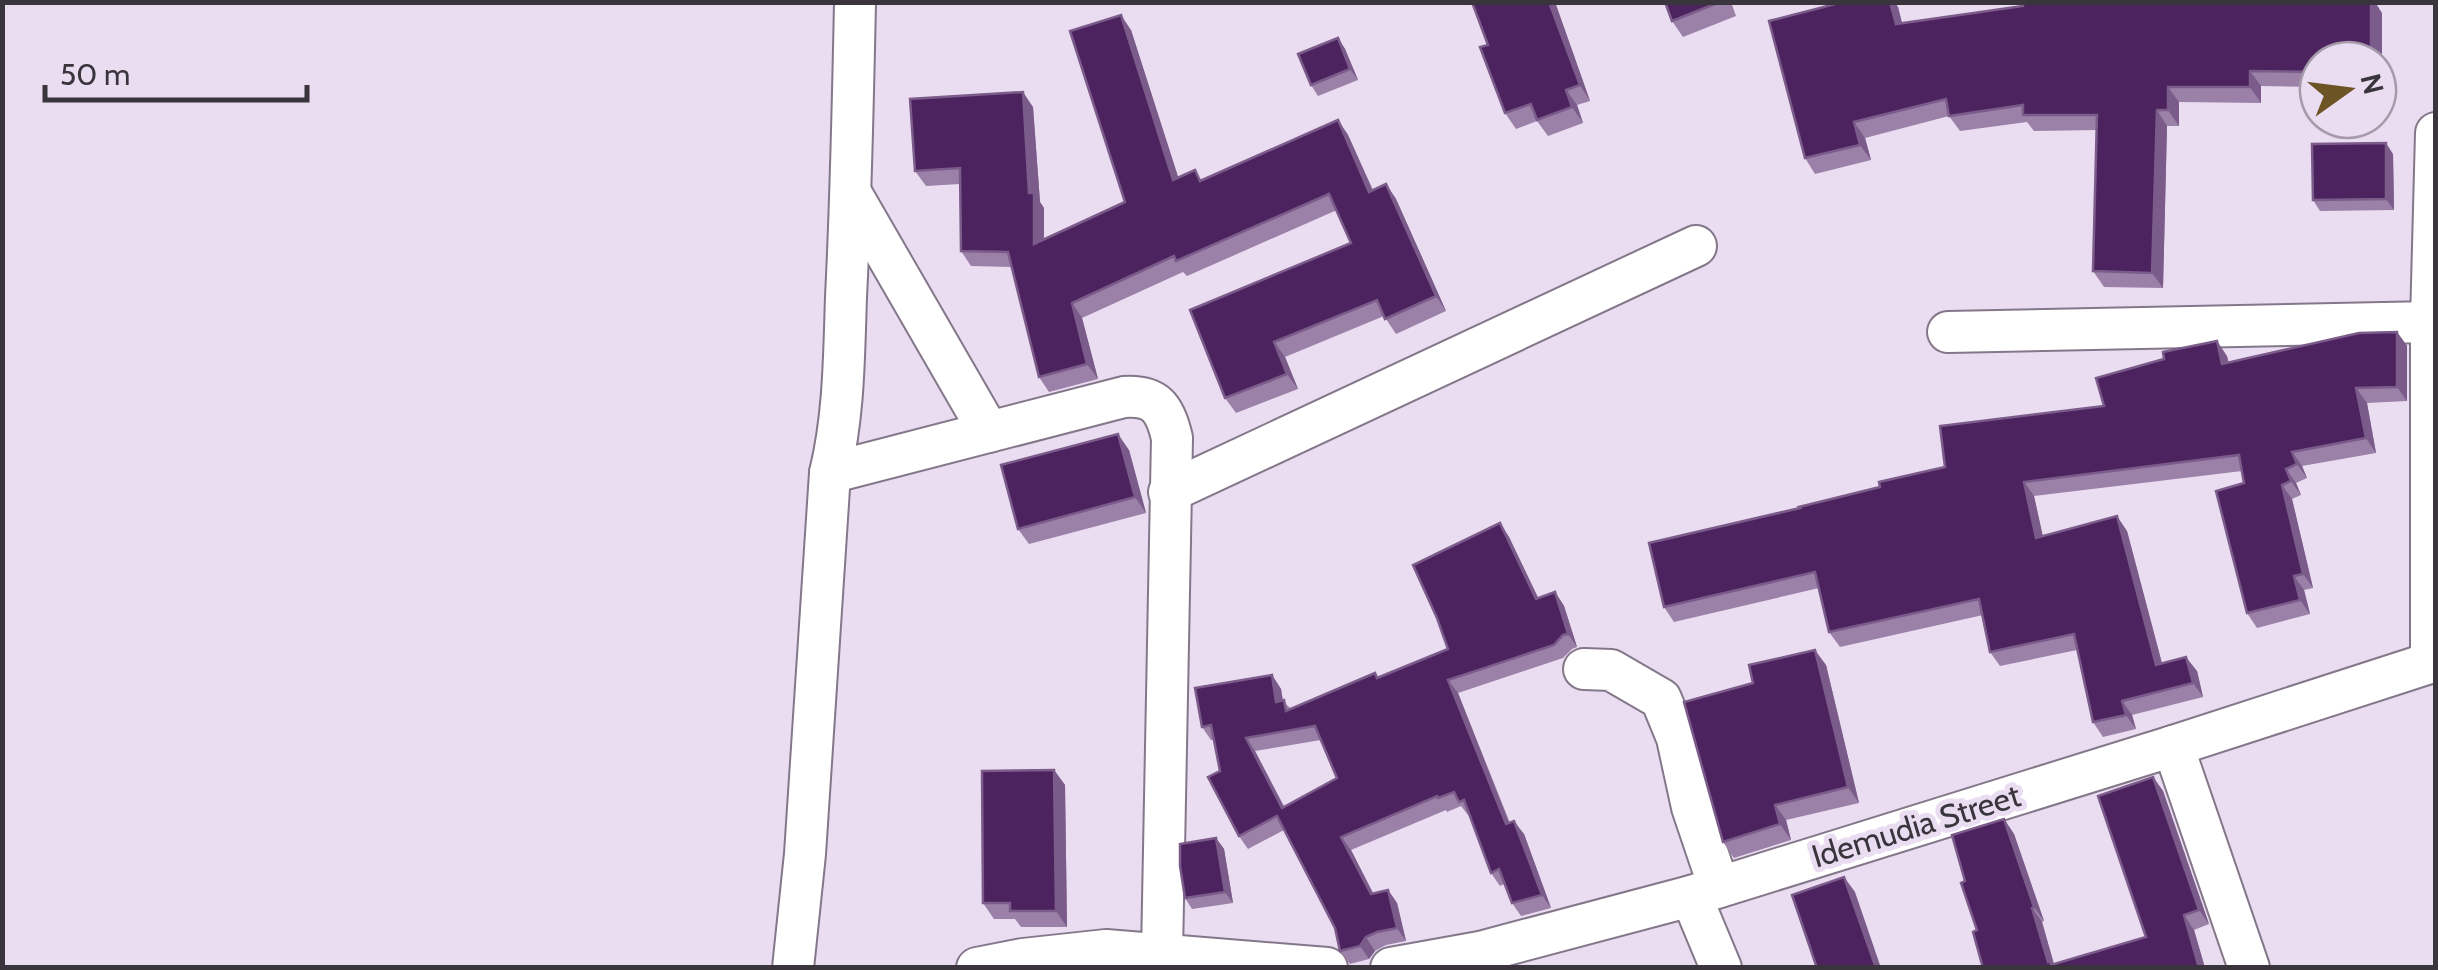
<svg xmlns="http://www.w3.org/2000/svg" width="2438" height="970" font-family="Cabin,sans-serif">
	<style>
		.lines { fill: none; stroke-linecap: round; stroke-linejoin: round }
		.street-casing { stroke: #837789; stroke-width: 44 }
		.street { stroke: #fff; stroke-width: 40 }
		.wall { fill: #9b80a8; fill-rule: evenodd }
		.shaded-wall { fill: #7b5b8a }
		.building { fill: #4c235e; stroke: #7b5b8a; stroke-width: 2.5; fill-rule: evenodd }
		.labels { text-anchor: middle; stroke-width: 10; stroke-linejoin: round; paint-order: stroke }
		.street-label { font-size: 32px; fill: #3a353d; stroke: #eaddf1 }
	</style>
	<rect width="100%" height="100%" fill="#eaddf1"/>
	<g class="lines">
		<defs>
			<g id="street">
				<path d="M855,2C853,101 851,199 846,297C844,356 844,416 830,473L1124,397C1156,395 1165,408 1172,438L1162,953"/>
				<path d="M851,193L989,432"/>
				<path d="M1948,332L2431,322"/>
				<path d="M1169,492L1696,246"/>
				<path d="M2431,662V322L2436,133"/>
				<path d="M1584,669L1611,670L1661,699L1677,738L1692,807L1719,887"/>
				<path d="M2173,746L2249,968"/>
				<path d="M1691,896L1721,968"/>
				<path d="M793,968L805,854L830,473"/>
				<path d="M977,968L1023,959L1106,950L1327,968"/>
				<path d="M1391,968L1480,952L1691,896L2173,746L2436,661"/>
			</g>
		</defs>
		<use href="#street" class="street-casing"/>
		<use href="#street" class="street"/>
	</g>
	<g class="wall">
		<path d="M1555,2L1590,101L1577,105L1583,123L1548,136L1537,121L1516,129L1505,113L1488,45Z"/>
		<path d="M1665,2H1731L1736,16L1683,37L1672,21Z"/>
		<path d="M1898,7L1902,23L2382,13V68H2378V60H2318V87L2261,86V103L2179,102V126H2167L2163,288L2104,287L2093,271L2097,130L2034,131L2027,122L1960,131L1949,116L1865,138L1871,160L1815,174L1805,158Z"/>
		<path d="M1131,30L1178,178L1202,180L1338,120L1348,135L1373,190L1386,184L1396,199L1446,311L1396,334L1384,316L1285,357L1298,389L1236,413L1225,398L1351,243L1337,210L1187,276L1183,272L1082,318L1098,379L1049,392L1039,377L1012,267L971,266L961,251L960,184L926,186L915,171L1033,107L1040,202L1044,208V239L1125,202Z"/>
		<path d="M1338,38L1345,49L1358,80L1318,96L1311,85Z"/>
		<path d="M2393,154L2394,210L2320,211L2313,200Z"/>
		<path d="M2397,332L2407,346V401L2367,403L2376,453L2302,466L2307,478L2296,483L2301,495L2292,499L2313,588L2304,590L2310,614L2257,628L2247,613L2244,483L2242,471L2034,496L2043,536L2127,531L2162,663L2197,671L2203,697L2132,715L2136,729L2103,737L2093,722L2077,650L2000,666L1990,652L1983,615L1840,647L1829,632L1819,588L1674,622L1664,607L1800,508L1880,487L1945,467L2104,406L2227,356L2229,363Z"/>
		<path d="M1129,450L1146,513L1029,544L1018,529Z"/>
		<path d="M1500,523L1509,537L1538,598L1555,592L1564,606L1577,647L1572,649L1563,658L1458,693L1510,823L1524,834L1551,908L1521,916L1512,903L1504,884L1500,886L1491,873L1469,815H1468L1461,806L1447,812L1446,810L1351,850L1373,893L1388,890L1397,903L1406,941L1386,945L1375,951L1369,959L1350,964L1340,951L1335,928L1284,830L1248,849L1239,836L1220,771L1214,740H1211L1202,727L1272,675L1281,689L1283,701L1291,709L1375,673L1378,677L1448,649ZM1321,740L1337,778L1284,806L1255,751Z"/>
		<path d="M1826,665L1859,803L1786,820L1791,840L1734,858L1723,842Z"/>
		<path d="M1054,770L1065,785L1067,927H1021L1015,919H994L983,903Z"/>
		<path d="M2153,777L2163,791L2209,924L2194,930L2205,968H1983L1977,930L1965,881L2004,819L2014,834L2044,921L2042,922L2054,964L2146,937Z"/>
		<path d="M1216,838L1224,849L1233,903L1192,909L1185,898Z"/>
	</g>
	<g class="shaded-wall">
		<path d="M1549,2H1555L1590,101L1580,85Z"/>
		<path d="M1890,2H1895L1898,7L1906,39L1896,24Z"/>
		<path d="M2371,2H2375L2382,13V68L2378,60H2376L2371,53Z"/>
		<path d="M1121,15L1131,30L1184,195L1173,180Z"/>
		<path d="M1338,38L1345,49L1358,80L1350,69Z"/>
		<path d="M2250,71L2261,86V103L2250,87Z"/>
		<path d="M2168,87L2179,102V126L2168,110Z"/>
		<path d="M1566,90L1577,105L1583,123L1572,107Z"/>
		<path d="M1023,92L1033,107L1040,202L1044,208V259L1034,244Z"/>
		<path d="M2157,110L2167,126L2163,288L2152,273Z"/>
		<path d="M1338,120L1348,135L1380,207L1369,192Z"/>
		<path d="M1854,122L1865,138L1871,160L1860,145Z"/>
		<path d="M2386,143L2393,154L2394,210L2386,199Z"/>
		<path d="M1386,184L1396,199L1446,311L1436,296Z"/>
		<path d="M1072,303L1082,318L1098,379L1087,364Z"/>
		<path d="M2397,332L2407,346V401L2397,387Z"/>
		<path d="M2217,341L2227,356L2232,379L2222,364Z"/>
		<path d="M1274,342L1285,357L1298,389L1287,374Z"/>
		<path d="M2356,388L2367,403L2376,453L2366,438Z"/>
		<path d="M1118,434L1129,450L1146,513L1135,497Z"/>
		<path d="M2292,452L2302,466L2307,478L2297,464Z"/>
		<path d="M2286,469L2296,483L2301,495L2291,481Z"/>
		<path d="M2024,482L2034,496L2046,552L2036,538Z"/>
		<path d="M2282,485L2292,499L2313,588L2303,574Z"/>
		<path d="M2117,516L2127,531L2166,679L2156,665Z"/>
		<path d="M1500,523L1509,537L1545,612L1536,599Z"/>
		<path d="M2294,576L2304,590L2310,614L2300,600Z"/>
		<path d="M1555,592L1564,606L1577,647L1568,634Z"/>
		<path d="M1815,650L1826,665L1859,803L1848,787Z"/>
		<path d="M2186,657L2197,671L2203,697L2193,683Z"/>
		<path d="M1272,675L1281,689L1285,715L1276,702Z"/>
		<path d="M1448,680L1458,693L1515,838L1506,824Z"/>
		<path d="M2122,701L2132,715L2136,729L2126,715Z"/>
		<path d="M1246,738L1255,751L1291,821L1282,808Z"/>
		<path d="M1054,770L1065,785L1067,927L1056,911Z"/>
		<path d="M2153,777L2163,791L2209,924L2199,910Z"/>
		<path d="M1775,805L1786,820L1791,840L1780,824Z"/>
		<path d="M2004,819L2014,834L2044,921L2034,907Z"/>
		<path d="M1514,821L1524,834L1551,908L1542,895Z"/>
		<path d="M1341,837L1351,850L1380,907L1371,894Z"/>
		<path d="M1216,838L1224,849L1233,903L1225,892Z"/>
		<path d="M1844,877L1855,892L1881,968H1876Z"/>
		<path d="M1388,890L1397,903L1406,941L1397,928Z"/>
		<path d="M2032,908L2042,922L2055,968L2048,962Z"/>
		<path d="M2184,915L2194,930L2205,968H2199Z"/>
		<path d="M1366,937L1375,951L1369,959L1360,946Z"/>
	</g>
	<g class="building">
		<path d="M1472,2H1549L1580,85L1566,90L1572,107L1537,120L1531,104L1505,113L1480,47L1488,45Z"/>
		<path d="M1665,2H1720L1672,21Z"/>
		<path d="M1843,2H1890L1896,24L2023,6V2H2371V53H2355V60H2318V72L2250,71V87H2168V110H2157L2152,273L2093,271L2097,115H2023V105L1949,116L1946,99L1854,122L1860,145L1805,158L1769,21Z"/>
		<path d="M1121,15L1173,180L1195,170L1200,181L1338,120L1369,192L1386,184L1436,296L1385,319L1377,300L1274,342L1287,374L1225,398L1190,310L1351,243L1329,194L1176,261L1174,256L1072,303L1087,364L1039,377L1008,252L961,251L960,168L915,171L910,99L1023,92L1029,193H1034V244L1125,202L1070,31Z"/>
		<path d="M1338,38L1350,69L1311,85L1298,54Z"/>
		<path d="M2386,143V199L2313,200L2312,144Z"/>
		<path d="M2397,332V387L2356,388L2366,438L2292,452L2297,464L2286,469L2291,481L2282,485L2303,574L2294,576L2300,600L2247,613L2216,491L2244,483L2239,455L2024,482L2036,538L2117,516L2156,665L2186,657L2193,683L2122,701L2126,715L2093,722L2074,634L1990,652L1979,599L1829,632L1815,572L1664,607L1649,543L1800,508L1799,507L1880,487L1879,482L1945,467L1940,426L2104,406L2096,378L2164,359L2163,352L2217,341L2222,364L2359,333Z"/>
		<path d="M1118,434L1135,497L1018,529L1001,465Z"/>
		<path d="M1500,523L1536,599L1555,592L1568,634L1563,635L1554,645L1448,680L1506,824L1514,821L1542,895L1512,903L1499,869L1491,873L1464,800L1459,802L1454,792L1438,798L1437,796L1341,837L1371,894L1388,890L1397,928L1377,932L1366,937L1360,946L1340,951L1335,928L1277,816L1239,836L1208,777L1220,771L1211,725L1202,727L1195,688L1272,675L1276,702L1284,700L1286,711L1375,673L1377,678L1448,649L1437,618L1413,565ZM1315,726L1337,778L1282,808L1246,738Z"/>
		<path d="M1815,650L1848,787L1775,805L1780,824L1723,842L1684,702L1753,683L1749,665Z"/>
		<path d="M1054,770L1056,911H1010V903H983L982,771Z"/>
		<path d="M2153,777L2199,910L2184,915L2199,968H1983L1973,932L1977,930L1961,883L1965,881L1952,835L2004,819L2034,907L2032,908L2048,962L2050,961L2051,965L2146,937L2098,796Z"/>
		<path d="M1216,838L1225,892L1185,898L1180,866V844Z"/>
		<path d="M1844,877L1876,968H1817L1792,895Z"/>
	</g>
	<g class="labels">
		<g class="street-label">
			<text transform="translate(1916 826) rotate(-17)" y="11">Idemudia Street</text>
		</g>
	</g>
	<rect width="2438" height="970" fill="none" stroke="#3a353d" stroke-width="10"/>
	<g transform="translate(2348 90) rotate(76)"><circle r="48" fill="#eaddf1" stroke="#a49aa9" stroke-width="2.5"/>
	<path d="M0-8L18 38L0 25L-18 38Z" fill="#6d5425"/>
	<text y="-15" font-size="28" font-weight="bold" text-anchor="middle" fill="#3a353d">N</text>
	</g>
	<path d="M45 85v15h262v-15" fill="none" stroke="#3a353d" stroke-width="5"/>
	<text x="60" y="85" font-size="30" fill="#3a353d" stroke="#eaddf1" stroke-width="8" paint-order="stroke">50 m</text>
</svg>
